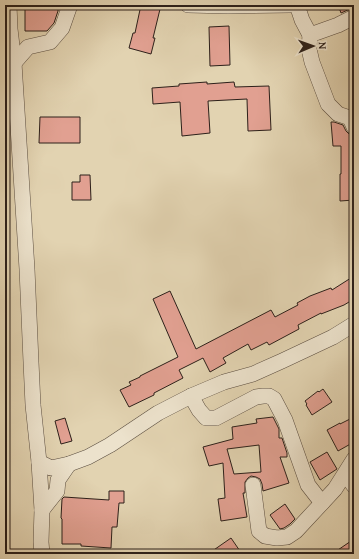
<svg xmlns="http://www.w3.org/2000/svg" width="359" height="559" font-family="'Gentium Book Plus',serif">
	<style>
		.building { fill: #e1a091; stroke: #2c201a; fill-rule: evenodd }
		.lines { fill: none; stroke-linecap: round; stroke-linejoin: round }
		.minor-casing { stroke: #5a4d40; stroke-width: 16 }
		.minor { stroke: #ece2cc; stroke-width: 15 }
	</style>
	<rect width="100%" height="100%" fill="#e2d3b1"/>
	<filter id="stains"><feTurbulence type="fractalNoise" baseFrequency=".005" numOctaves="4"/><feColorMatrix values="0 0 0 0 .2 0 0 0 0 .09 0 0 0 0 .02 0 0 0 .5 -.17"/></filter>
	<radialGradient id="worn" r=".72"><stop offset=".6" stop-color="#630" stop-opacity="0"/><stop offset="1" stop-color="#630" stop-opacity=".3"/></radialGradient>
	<g class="building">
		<path d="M25,5H58V11L54,23L47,31H25Z"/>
		<path d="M141,5H161L153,38H155L151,54L129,48L133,33H135Z"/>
		<path d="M338,5H354V8L350,9L341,13Z"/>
		<path d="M229,26L230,65L210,66L209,27Z"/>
		<path d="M207,82V84L234,82L235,87L269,86L271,130L248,131L247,99L208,101L210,133L182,136L180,102L153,104L152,88L179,86V84Z"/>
		<path d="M40,117H80V143H39Z"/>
		<path d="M331,122H334L343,125L346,131L350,135L351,151H354V200L340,201V174H341V146H333Z"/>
		<path d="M80,175H90L91,200H72V182H80Z"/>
		<path d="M354,276V299L344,305L321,314V313L298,325L299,329L269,345L267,342L251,350L248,344L223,358L226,363L210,372L203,358L179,370L183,378L154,393V395L129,407L120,390L131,385L129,382L140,377V376L178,357L153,299L170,291L196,349L271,310L275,317L298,305L297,303L310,296L331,288L332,290Z"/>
		<path d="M323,389L332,402L312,415L306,405L307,404L305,401L318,391L319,392Z"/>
		<path d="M273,417L279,429V438H282L287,453V457H280L289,483L263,491L262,484L260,479L256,477L251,476L248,478L245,482V493H243L247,517L221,521L218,499L225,498L223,463L209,466L203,447L233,439L232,427L257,423L256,419ZM259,445L261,472L234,474L227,449Z"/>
		<path d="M354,417V442L338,451L327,430L340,423V424Z"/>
		<path d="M65,418L72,441L61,444L55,421Z"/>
		<path d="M327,452L337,469L320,480L310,462Z"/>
		<path d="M109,491H124V503H119L117,527H112L111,548L81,546V544H62V519L61,518L62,499L64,497L109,500Z"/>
		<path d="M285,504L295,519L290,524L284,528L280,529L270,515Z"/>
		<path d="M231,538L242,554H208Z"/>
		<path d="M354,539V552L351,554H332Z"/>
	</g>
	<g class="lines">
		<defs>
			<g id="minor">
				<path d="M9,5L10,29L14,63L27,269L31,362L33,405L39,462L51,468L69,464L88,457L110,445L158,413L191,396L224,382L253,374L282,361L333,337L354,324"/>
				<path d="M188,5L228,6L290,5"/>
				<path d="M297,5L302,20L310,35L338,25L354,17"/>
				<path d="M310,35L309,49L312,62L328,104L338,114L350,118L354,127"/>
				<path d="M14,63L28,47L50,42L62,28L70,5"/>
				<path d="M191,396L199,410L206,418H216L256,397L263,396H269L274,399L285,420L308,485L322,503"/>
				<path d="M39,462L42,510L41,542L42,554"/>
				<path d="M345,474L354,486"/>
				<path d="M253,485L259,531L265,536L277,538L287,537L296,531L335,489L354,459"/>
				<path d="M42,510L57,491L58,480L69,464"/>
			</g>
		</defs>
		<use href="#minor" class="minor-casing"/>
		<use href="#minor" class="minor"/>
	</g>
	<rect width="359" height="559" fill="none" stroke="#e2d3b1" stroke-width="20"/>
	<rect x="6" y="6" width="347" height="547" fill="none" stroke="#2c201a" stroke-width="2"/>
	<rect x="10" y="10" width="339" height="539" fill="none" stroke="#2c201a"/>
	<g transform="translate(313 46) rotate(88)" stroke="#ece2cc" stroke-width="3" paint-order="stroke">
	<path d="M0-3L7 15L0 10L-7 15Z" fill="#2c201a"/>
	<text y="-6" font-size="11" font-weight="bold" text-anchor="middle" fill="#2c201a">N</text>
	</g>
	<rect width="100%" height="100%" filter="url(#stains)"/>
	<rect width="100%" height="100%" fill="url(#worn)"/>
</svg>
